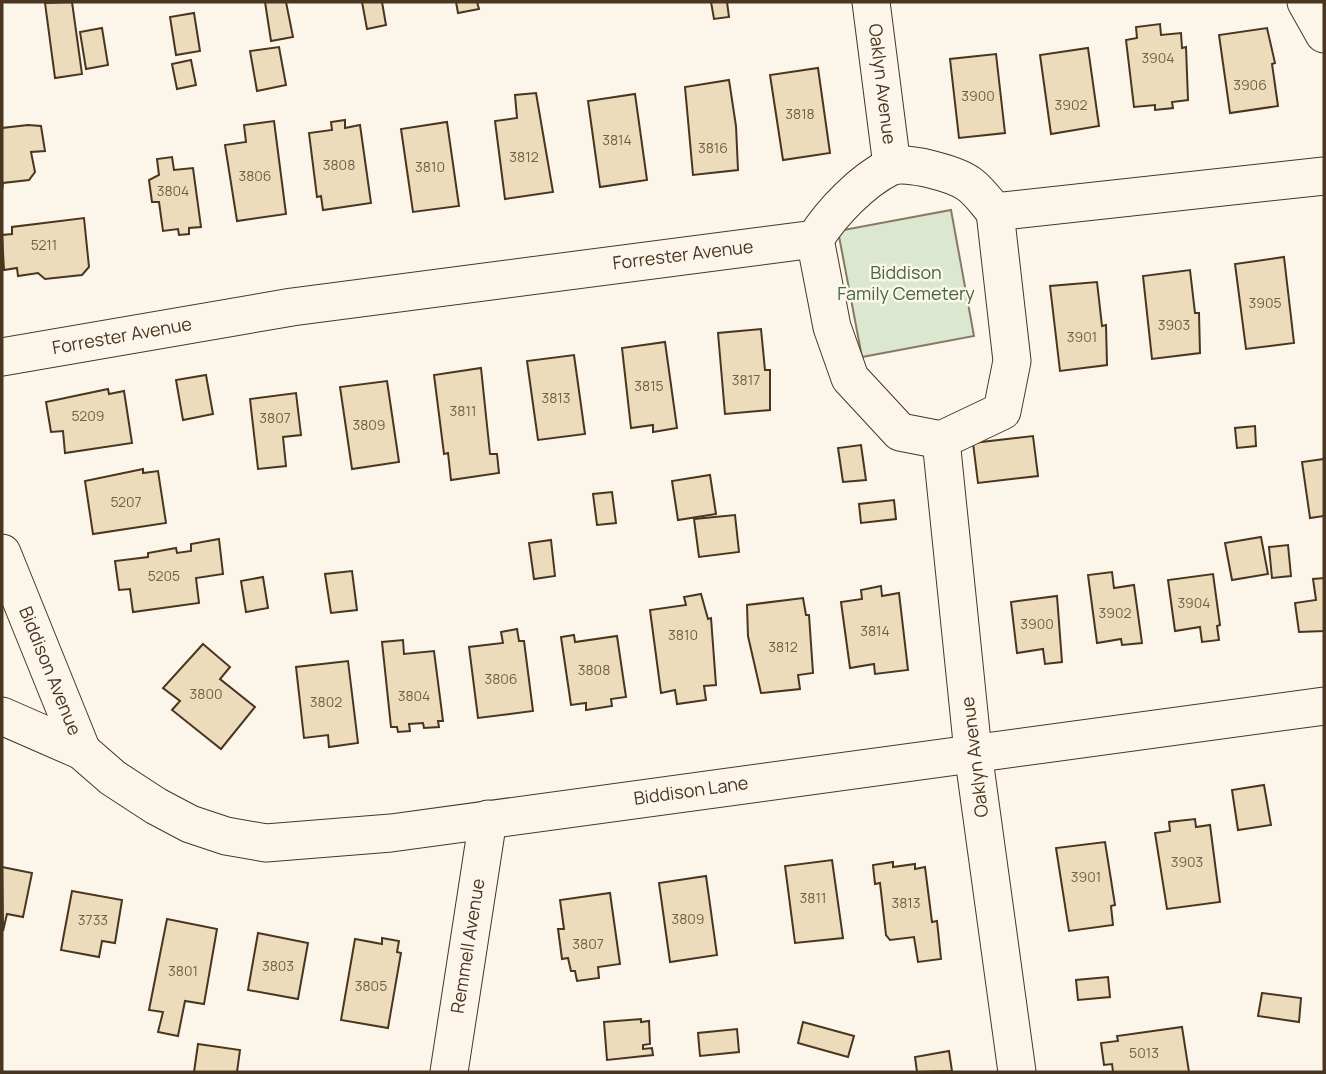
<svg xmlns="http://www.w3.org/2000/svg" width="1326" height="1074" font-family="Manrope,sans-serif">
	<style>
		.green { fill: #dce7d0; stroke: #887966; stroke-width: 2 }
		.building { fill: #ecdcbc; stroke: #4a3520; stroke-width: 2 }
		.lines { fill: none; stroke-linecap: round; stroke-linejoin: round }
		.street-casing { stroke: #4a3520; stroke-width: 39 }
		.street { stroke: #fbf6e9; stroke-width: 37 }
		.labels { text-anchor: middle; stroke-width: 5; stroke-linejoin: round; paint-order: stroke }
		.number-label { font-size: 14px; fill: #725f47 }
		.street-label { font-size: 18px; fill: #4a3520; stroke: #fbf6e9 }
		.park-label { font-size: 18px; fill: #436837; stroke: #fbf6e9 }
	</style>
	<rect width="100%" height="100%" fill="#fbf6e9"/>
	<path class="green" d="M951,210L974,336L862,357L838,231Z"/>
	<g class="building">
		<path d="M72,2L82,74L55,78L45,3Z"/>
		<path d="M265,2H286L293,37L271,41Z"/>
		<path d="M362,2H382L386,25L367,29Z"/>
		<path d="M456,2H477L479,9L458,13Z"/>
		<path d="M711,2H727L729,17L714,19Z"/>
		<path d="M194,13L200,51L176,55L170,17Z"/>
		<path d="M1160,24L1161,35L1181,33L1182,48L1186,47L1188,100L1172,102L1173,108L1155,110V105L1134,107L1126,40L1137,38L1136,27Z"/>
		<path d="M102,28L108,65L86,69L80,32Z"/>
		<path d="M1267,28L1275,63L1272,64L1278,106L1230,113L1219,35Z"/>
		<path d="M279,47L286,85L257,91L250,51Z"/>
		<path d="M1088,48L1099,126L1051,134L1040,55Z"/>
		<path d="M996,54L1005,133L959,138L950,59Z"/>
		<path d="M191,60L196,85L177,89L172,64Z"/>
		<path d="M818,68L830,153L783,160L770,75Z"/>
		<path d="M729,80L736,126L738,170L693,175L685,87Z"/>
		<path d="M536,93L553,192L505,199L495,121L517,118L515,95Z"/>
		<path d="M635,94L647,180L600,187L588,101Z"/>
		<path d="M345,120V128L360,125L371,203L323,210L321,196L317,197L309,133L332,130L331,122Z"/>
		<path d="M274,121L286,214L237,221L225,145L246,142L244,125Z"/>
		<path d="M447,122L459,206L413,212L401,129Z"/>
		<path d="M28,125L41,126L45,151L31,152L35,172L29,180L3,183L2,191V128Z"/>
		<path d="M172,157L174,170L193,168L201,227L189,228V234L179,235L178,229L163,231L159,202H152L149,180L159,175L157,159Z"/>
		<path d="M84,218L89,267L82,275L45,279L38,273L18,276L17,268L4,270L2,235L12,234V227Z"/>
		<path d="M1284,257L1294,343L1246,349L1235,264Z"/>
		<path d="M1190,270L1195,313H1199L1200,353L1152,359L1143,276Z"/>
		<path d="M1097,282L1102,326L1106,325L1107,365L1060,371L1050,286Z"/>
		<path d="M761,329L765,370H770V410L725,414L718,333Z"/>
		<path d="M665,342L677,428L653,432V425L631,428L622,348Z"/>
		<path d="M574,355L585,434L538,440L527,361Z"/>
		<path d="M481,368L490,454H497L499,473L451,480L448,453L444,454L434,375Z"/>
		<path d="M206,375L213,414L183,420L176,380Z"/>
		<path d="M387,381L399,462L352,469L340,387Z"/>
		<path d="M108,389L109,394L124,391L132,443L65,453L63,431L51,432L46,402Z"/>
		<path d="M296,393L301,435L283,437L286,466L258,469L250,399Z"/>
		<path d="M1255,426L1256,446L1237,448L1235,428Z"/>
		<path d="M1033,436L1038,476L978,483L973,443Z"/>
		<path d="M861,445L866,480L843,482L838,448Z"/>
		<path d="M1324,459V516L1310,518L1302,462Z"/>
		<path d="M143,469V473L158,471L166,523L93,534L85,481Z"/>
		<path d="M710,475L716,514L678,520L672,481Z"/>
		<path d="M612,492L616,523L597,525L593,494Z"/>
		<path d="M894,500L896,519L861,523L859,504Z"/>
		<path d="M735,515L739,552L699,557L694,519Z"/>
		<path d="M1261,537L1268,574L1232,580L1225,543Z"/>
		<path d="M219,539L223,574L196,578L199,603L133,612L130,589L119,590L115,561L148,557V553L176,548L177,553L191,551V544Z"/>
		<path d="M551,540L555,576L534,579L529,543Z"/>
		<path d="M1288,545L1291,576L1272,578L1269,547Z"/>
		<path d="M352,571L357,610L331,613L325,574Z"/>
		<path d="M1112,572L1114,588L1134,585L1142,643L1122,645L1121,639L1097,643L1088,575Z"/>
		<path d="M1213,574L1220,625L1217,626L1219,640L1202,642L1200,627L1175,631L1168,580Z"/>
		<path d="M263,577L268,608L246,612L241,581Z"/>
		<path d="M1324,578V631L1299,632L1295,603L1316,600L1313,579Z"/>
		<path d="M881,586L882,596L899,593L908,670L875,674L874,664L850,668L841,602L862,599L861,590Z"/>
		<path d="M701,594L708,619L711,618L716,685L704,686L706,700L677,704L675,690L661,693L650,610L686,605L684,597Z"/>
		<path d="M1057,596L1062,662L1045,664L1043,649L1017,653L1011,602Z"/>
		<path d="M803,598L806,615H809L813,673L798,675L800,689L761,693L748,636L747,605Z"/>
		<path d="M517,629L519,641H524L533,711L478,718L469,647L503,643L501,632Z"/>
		<path d="M574,635L575,642L617,636L626,697L611,699L612,706L586,710V703L571,705L561,637Z"/>
		<path d="M403,640L404,654L434,651L443,721H438L439,727L424,728L423,723L409,724L410,731L398,732L397,727H391L382,642Z"/>
		<path d="M203,644L230,667L220,679L255,707L221,749L172,710L180,701L163,688Z"/>
		<path d="M348,661L358,743L329,747L328,735L304,738L296,667Z"/>
		<path d="M1264,785L1271,825L1238,830L1232,790Z"/>
		<path d="M1195,819L1196,827L1210,825L1220,902L1167,909L1155,833L1170,831L1169,822Z"/>
		<path d="M1105,842L1115,905L1111,906L1113,925L1069,931L1056,848Z"/>
		<path d="M832,860L843,938L795,943L785,866Z"/>
		<path d="M893,862V867L915,864V869L925,867L932,922L937,921L941,959L918,962L914,937L890,940L886,935L880,883L875,884L873,865Z"/>
		<path d="M2,867L32,873L23,917L7,914L3,931Z"/>
		<path d="M706,876L717,955L670,962L659,883Z"/>
		<path d="M72,891L122,900L115,943L102,941L99,957L61,950Z"/>
		<path d="M610,893L620,964L598,967L599,978L577,981L575,971H571L568,958L562,959L558,929H564L560,900Z"/>
		<path d="M167,919L217,929L204,1004L185,1001L178,1036L158,1032L163,1012L149,1010Z"/>
		<path d="M258,933L308,943L298,999L248,990Z"/>
		<path d="M382,938L399,941L397,952L401,953L388,1028L341,1020L355,939L382,944Z"/>
		<path d="M1108,977L1110,997L1078,1000L1076,980Z"/>
		<path d="M1262,993L1301,998L1299,1022L1258,1016Z"/>
		<path d="M641,1019V1022L649,1021L650,1044L643,1045V1049L652,1048L653,1055L607,1060L604,1022Z"/>
		<path d="M803,1022L854,1036L848,1057L798,1043Z"/>
		<path d="M1182,1027L1189,1072H1113L1112,1064L1104,1065L1101,1043L1118,1041L1117,1036Z"/>
		<path d="M737,1029L739,1052L700,1056L698,1033Z"/>
		<path d="M198,1044L240,1050L237,1072H194Z"/>
		<path d="M949,1051L952,1071L917,1072L915,1057Z"/>
	</g>
	<g class="lines">
		<defs>
			<g id="street">
				<path d="M871,2L892,166"/>
				<path d="M1306,2L1324,34"/>
				<path d="M995,212L1324,176"/>
				<path d="M815,239L832,327L850,378L900,432L941,440L1002,411L1012,361L995,212"/>
				<path d="M815,239C832,212 862,181 890,167C906,160 955,174 969,184C979,191 987,203 995,212"/>
				<path d="M2,357L292,307L815,239"/>
				<path d="M941,440L973,752L1017,1072"/>
				<path d="M2,553L82,751"/>
				<path d="M2,716L82,751L113,778L156,806L190,824L226,836L266,843L391,833L1324,706"/>
				<path d="M449,1072L488,819"/>
			</g>
		</defs>
		<use href="#street" class="street-casing"/>
		<use href="#street" class="street"/>
	</g>
	<g class="labels">
		<g class="number-label">
			<text x="1158" y="63">3904</text>
			<text x="1250" y="90">3906</text>
			<text x="978" y="101">3900</text>
			<text x="1071" y="110">3902</text>
			<text x="800" y="119">3818</text>
			<text x="617" y="145">3814</text>
			<text x="713" y="153">3816</text>
			<text x="524" y="162">3812</text>
			<text x="339" y="170">3808</text>
			<text x="430" y="172">3810</text>
			<text x="255" y="181">3806</text>
			<text x="173" y="196">3804</text>
			<text x="44" y="250">5211</text>
			<text x="1265" y="308">3905</text>
			<text x="1174" y="330">3903</text>
			<text x="1082" y="342">3901</text>
			<text x="746" y="385">3817</text>
			<text x="649" y="391">3815</text>
			<text x="556" y="403">3813</text>
			<text x="463" y="416">3811</text>
			<text x="88" y="421">5209</text>
			<text x="275" y="423">3807</text>
			<text x="369" y="430">3809</text>
			<text x="126" y="507">5207</text>
			<text x="164" y="581">5205</text>
			<text x="1194" y="608">3904</text>
			<text x="1115" y="618">3902</text>
			<text x="1037" y="629">3900</text>
			<text x="875" y="636">3814</text>
			<text x="683" y="640">3810</text>
			<text x="783" y="652">3812</text>
			<text x="594" y="675">3808</text>
			<text x="501" y="684">3806</text>
			<text x="206" y="699">3800</text>
			<text x="414" y="701">3804</text>
			<text x="326" y="707">3802</text>
			<text x="1187" y="867">3903</text>
			<text x="1086" y="882">3901</text>
			<text x="813" y="903">3811</text>
			<text x="906" y="908">3813</text>
			<text x="688" y="924">3809</text>
			<text x="93" y="925">3733</text>
			<text x="588" y="949">3807</text>
			<text x="278" y="971">3803</text>
			<text x="183" y="976">3801</text>
			<text x="371" y="991">3805</text>
			<text x="1144" y="1058">5013</text>
		</g>
		<g class="street-label">
			<text transform="translate(882 84) rotate(83)" y="6">Oaklyn Avenue</text>
			<text transform="translate(683 255) rotate(-7)" y="6">Forrester Avenue</text>
			<text transform="translate(122 336) rotate(-10)" y="6">Forrester Avenue</text>
			<text transform="translate(50 671) rotate(68)" y="6">Biddison Avenue</text>
			<text transform="translate(975 757) rotate(-97)" y="6">Oaklyn Avenue</text>
			<text transform="translate(691 791) rotate(-8)" y="6">Biddison Lane</text>
			<text transform="translate(468 946) rotate(-81)" y="6">Remmell Avenue</text>
		</g>
		<g class="park-label">
			<text x="906" y="279">Biddison<tspan x="906" dy="21">Family Cemetery</tspan></text>
		</g>
	</g>
	<rect width="1326" height="1074" fill="none" stroke="#4a3520" stroke-width="7"/>
</svg>
